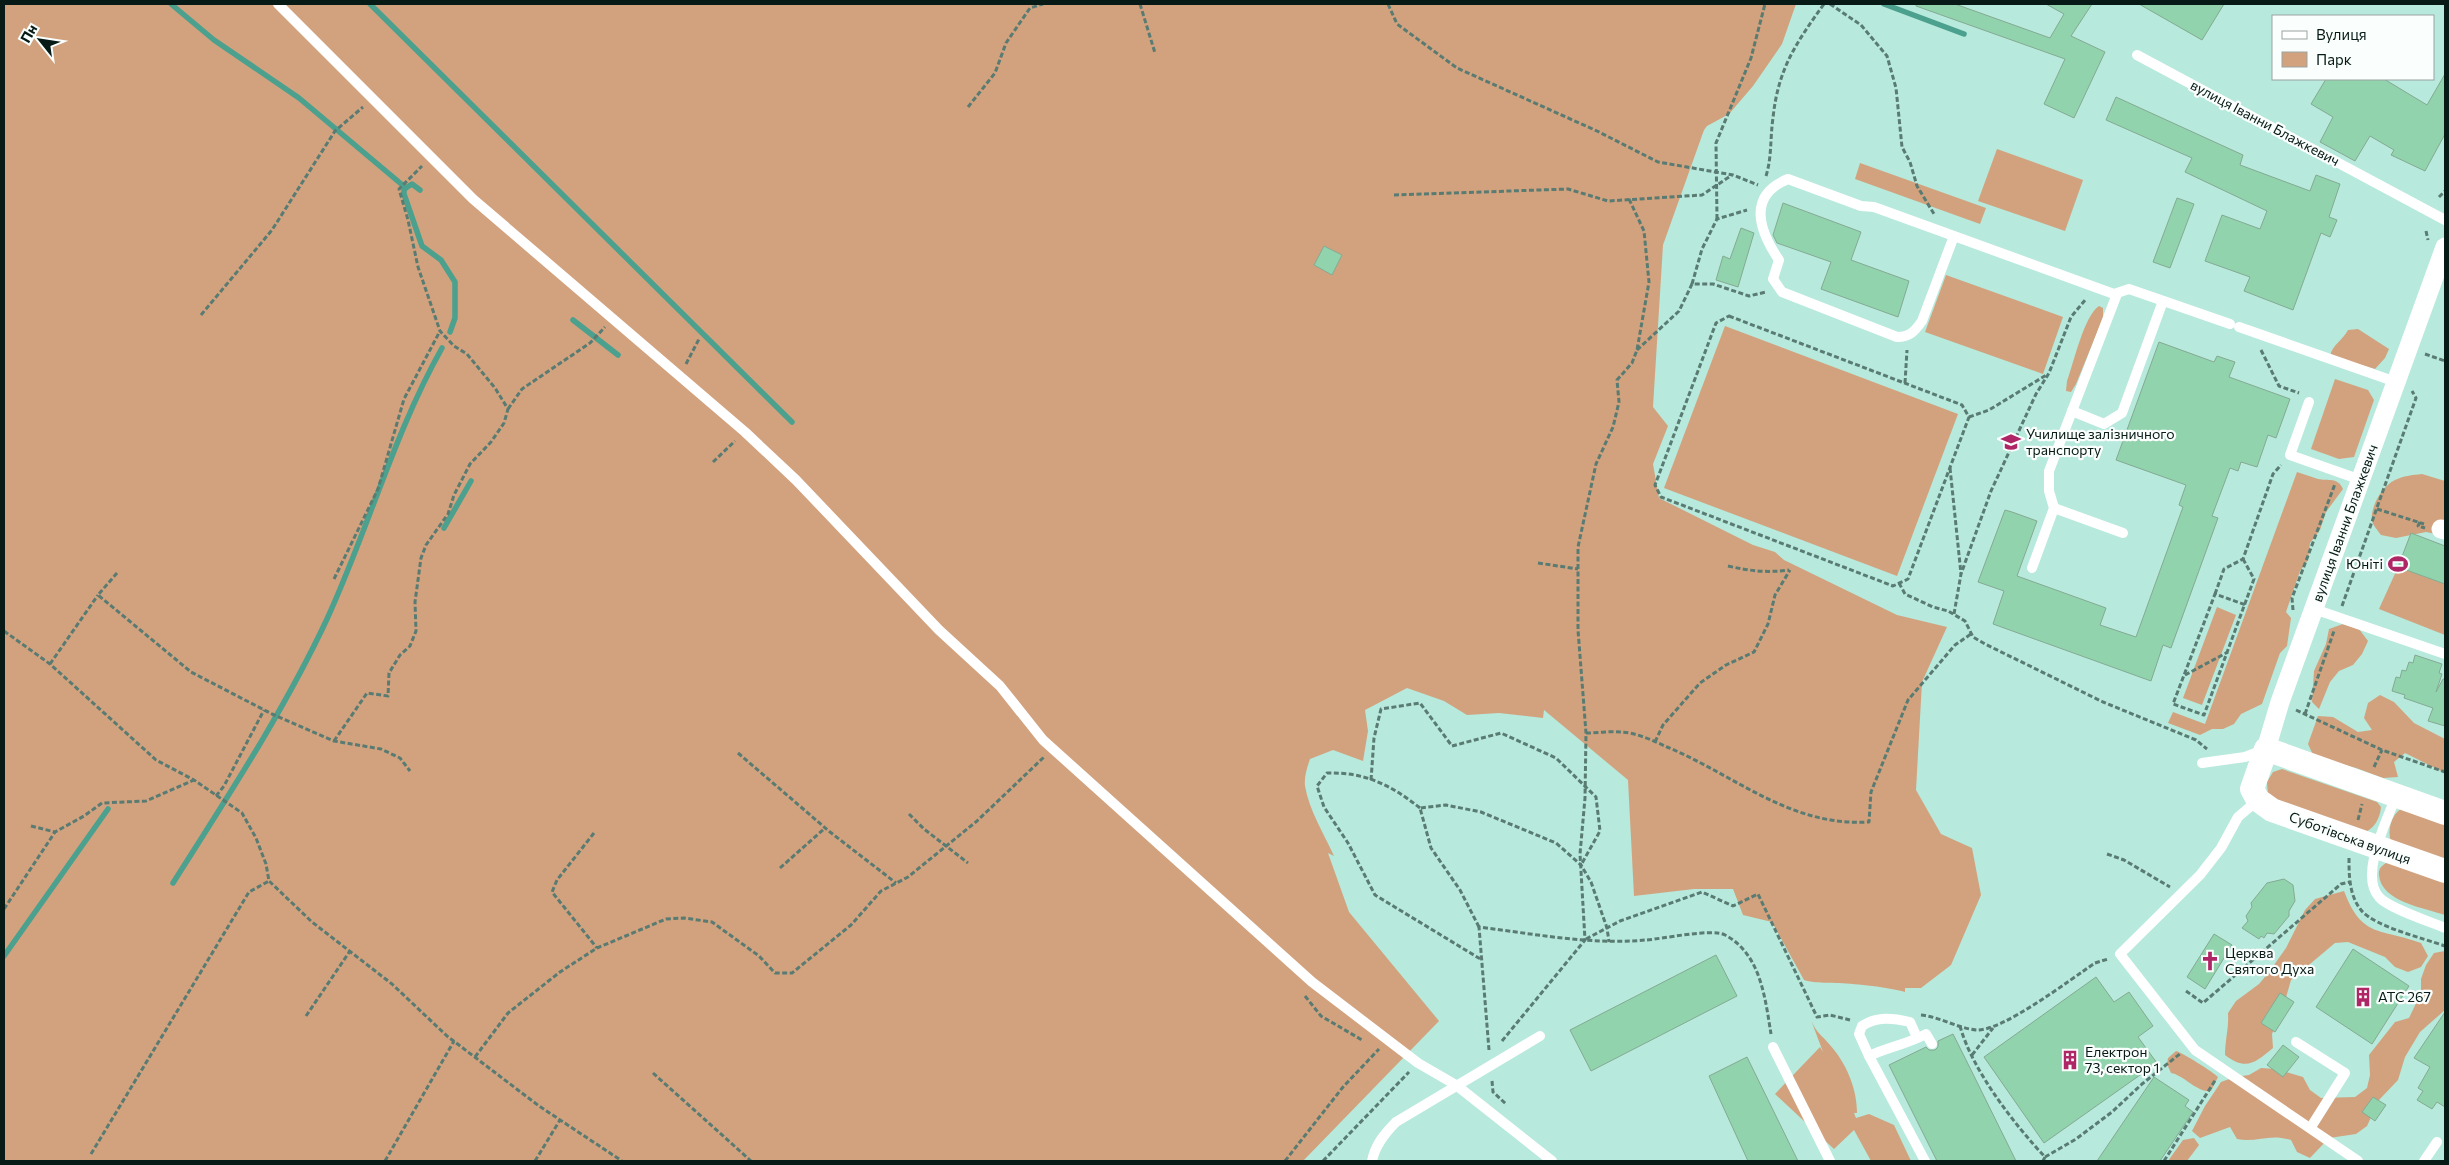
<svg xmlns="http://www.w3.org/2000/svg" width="2449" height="1165" font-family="Commissioner,sans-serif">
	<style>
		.green { fill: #d2a27e }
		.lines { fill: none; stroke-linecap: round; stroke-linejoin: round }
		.stream { stroke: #4ca08e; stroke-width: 5.5 }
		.building { fill: #91d3ac; stroke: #84aa93 }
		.path { stroke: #597b72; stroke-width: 3; stroke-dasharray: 5 2.5; stroke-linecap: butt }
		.service { stroke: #fff; stroke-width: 10 }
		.minor { stroke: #fff; stroke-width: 19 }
		.tertiary { stroke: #fff; stroke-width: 24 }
		.labels { text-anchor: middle; stroke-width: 4.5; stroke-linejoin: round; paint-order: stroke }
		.street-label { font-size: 14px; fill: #071a16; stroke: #fafffd }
		.poi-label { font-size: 14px; fill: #071a16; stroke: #fafffd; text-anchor: start }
	</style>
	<rect width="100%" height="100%" fill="#b7e9dc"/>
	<g class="green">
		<path d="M4,4H1796L1782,44L1753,86L1729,114L1707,126L1704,130L1663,245L1653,407L1668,426L1653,464L1659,498L1753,545L1775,552L1784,560L1897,615L1947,627L1922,682L1916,790L1941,834L1972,848L1981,895L1951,965L1921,988H1905V992C1888,987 1857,984 1839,983C1824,982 1818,984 1804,980L1772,922L1743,915L1733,889H1694L1634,896L1628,780L1544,710L1543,718L1499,713L1467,715L1444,701L1407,688L1365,710L1368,731L1363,761L1333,750L1310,759C1307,768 1304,777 1305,786C1309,810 1324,834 1334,856L1328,853L1349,912L1439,1021L1303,1161H4Z"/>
		<path d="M1997,149L2083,180L2065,231L1978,201Z"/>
		<path d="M1860,163L1986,208L1980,224L1855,179Z"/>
		<path d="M1946,275L2063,317L2043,374L1925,332Z"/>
		<path d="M2099,306L2103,308V318L2076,384L2071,392L2066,391L2067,381C2074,362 2084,316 2099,306Z"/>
		<path d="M1725,326L1958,414L1897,576L1664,488Z"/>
		<path d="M2358,329L2389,349L2385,358L2375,369L2330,356C2332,345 2343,340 2348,330Z"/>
		<path d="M2335,379L2368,390L2374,400L2354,457L2339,459L2311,449Z"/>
		<path d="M2297,472C2304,474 2311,477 2318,479C2328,481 2338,477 2343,489L2326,512L2320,530L2310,543L2308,560L2300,571L2286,612L2291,618L2287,646L2280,653L2262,704L2241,714L2234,724L2223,729H2212L2200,735L2168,723L2173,712L2205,724Z"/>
		<path d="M2422,474L2445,481V536L2426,532L2396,538L2381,535C2378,531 2373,525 2372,521C2370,507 2382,486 2395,480C2403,476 2412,475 2422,474Z"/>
		<path d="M2398,567L2445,584V635L2379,609Z"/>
		<path d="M2217,607L2236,615L2202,705L2183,698Z"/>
		<path d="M2343,624L2359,629L2368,641L2362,654L2353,665L2339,671L2330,682L2319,709L2312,702L2314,671L2326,644L2329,629Z"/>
		<path d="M2380,695L2394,702L2414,723L2445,739V773L2405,753L2394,762L2398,777L2383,778L2356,768L2314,757L2308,744L2318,716L2333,717L2358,732L2372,730L2364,718L2368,703Z"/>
		<path d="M2282,769L2377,802L2381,807C2380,819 2374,829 2362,834L2281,808L2268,795L2267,782L2273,772Z"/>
		<path d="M2402,808L2445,821V863L2391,842C2387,830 2391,815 2402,808Z"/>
		<path d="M2390,861L2445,876V915C2425,908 2381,902 2379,875C2378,867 2384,864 2390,861Z"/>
		<path d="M2344,891C2362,939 2381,928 2421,943L2428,956L2421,967L2408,972L2395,967L2385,957L2348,942L2335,943L2291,980L2283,1008L2272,1034L2273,1048C2255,1063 2246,1071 2225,1055C2225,1040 2229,1028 2228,1013L2236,1001L2259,984L2269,972L2286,948L2305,910L2315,899Z"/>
		<path d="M2445,951V1010L2420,1032L2405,1057L2398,1080L2379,1100L2367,1126L2356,1134L2329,1138L2310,1158L2297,1152L2291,1140C2269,1133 2257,1143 2237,1139L2230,1127L2200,1138L2192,1131L2205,1106L2221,1082L2235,1077L2249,1075L2261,1068L2276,1069L2303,1077L2310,1090L2321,1098L2355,1097L2367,1088L2370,1075L2369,1055L2395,1022L2409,1018L2421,993V979L2426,965L2434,953Z"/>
		<path d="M1811,1020C1817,1034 1822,1035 1830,1045C1846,1063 1857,1088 1857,1113H1854L1856,1118L1869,1114L1894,1125L1911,1161H1871L1854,1130L1834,1149L1775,1094L1820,1047L1823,1052Z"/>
		<path d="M2176,1051C2183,1053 2213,1072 2218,1077L2211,1091C2197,1093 2184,1075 2171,1073L2167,1064L2168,1058Z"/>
		<path d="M2194,1138L2199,1145L2187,1161H2168L2183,1140Z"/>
	</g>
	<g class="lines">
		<g class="stream">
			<path d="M171,4L214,40L299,98L406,188"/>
			<path d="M370,4L792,422"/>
			<path d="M1884,4L1964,34"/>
			<path d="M420,190L412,184L404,189V194L422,246L441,260L455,282V318L450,332"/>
			<path d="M573,320L618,355"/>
			<path d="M444,528L471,481"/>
			<path d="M173,883C228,796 284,711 327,619C368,530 394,433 442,348"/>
			<path d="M4,956L108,809"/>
		</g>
	</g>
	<g class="building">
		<path d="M1916,4H1955L2050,38L2064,14L2046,4H2092L2071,36L2105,52L2074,118L2044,104L2065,59L1916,6Z"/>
		<path d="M2139,4H2224L2202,40Z"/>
		<path d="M2445,74V134L2425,171L2391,155L2394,150L2370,136L2355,161L2320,142L2333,117L2311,104L2326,79H2384L2427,105Z"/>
		<path d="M2116,97L2243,155L2240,165L2310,191L2316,175L2340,184L2329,217L2337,220L2330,237L2321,233L2293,310L2244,291L2250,277L2205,261L2222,215L2260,229L2267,211L2185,172L2192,158L2106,120Z"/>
		<path d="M2177,198L2194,204L2170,268L2153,262Z"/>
		<path d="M1783,203L1861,232L1851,260L1909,281L1898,317L1821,289L1831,262L1777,243L1773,235Z"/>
		<path d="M1741,228L1754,233L1738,287L1716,280L1723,256L1730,259Z"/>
		<path d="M1324,246L1342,255L1332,275L1314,265Z"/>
		<path d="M2159,342L2214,362L2217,356L2235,362L2229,377L2290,399L2276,438L2268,435L2257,467L2241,462L2238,471L2230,468L2212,516L2218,518L2171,648L2163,645L2151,681L1993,624L2004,591L1978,582L2005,510L2012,512L2037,521L2017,576L2106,608L2100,625L2136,637L2183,507L2179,505L2186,485L2116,460Z"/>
		<path d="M2411,533L2445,546V584L2398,567Z"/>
		<path d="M2415,655L2442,664L2439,673L2442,674L2436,692L2443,679H2445V726L2428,721L2433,708L2404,698L2405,695L2392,691L2396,677L2400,678L2402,670L2406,671L2409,662L2413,663Z"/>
		<path d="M2284,879L2293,885L2295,901L2289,911V916L2274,934L2267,933L2264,938L2261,936L2259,939L2242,928L2248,921L2246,916L2252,907L2251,903L2267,883Z"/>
		<path d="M2214,934L2232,945L2205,989L2187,977Z"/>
		<path d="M2353,949L2409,986L2372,1044L2316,1007Z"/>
		<path d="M1716,955L1737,996L1591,1071L1570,1030Z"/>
		<path d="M2096,977L2114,1002L2129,992L2153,1026L2138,1037L2157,1063L2044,1143L1984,1057Z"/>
		<path d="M2280,993L2294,1002L2275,1032L2261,1023Z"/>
		<path d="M2445,1012V1107L2437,1102L2432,1109L2417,1100L2423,1091L2418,1088L2430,1067L2414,1058Z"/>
		<path d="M1953,1034L1971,1070L2016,1161H1937L1889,1065L1926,1047L1929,1050H1935L1938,1047V1041Z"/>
		<path d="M2283,1045L2299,1057L2283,1077L2267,1065Z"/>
		<path d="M1747,1057L1798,1161H1748L1709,1076Z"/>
		<path d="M2154,1077L2189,1100L2185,1106L2193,1112L2160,1161H2097Z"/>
		<path d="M2373,1097L2386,1105L2375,1121L2362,1112Z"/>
	</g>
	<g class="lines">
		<g class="path">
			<path d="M1140,4L1155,53"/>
			<path d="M1388,4L1397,24L1457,68L1597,131L1658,162L1733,175L1758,185"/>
			<path d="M1830,4L1861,25L1887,56L1896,88L1902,147L1910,162L1917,186L1934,214"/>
			<path d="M968,107L995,73L1006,43L1030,8L1043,4"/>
			<path d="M1766,176C1772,157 1770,138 1773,118C1778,69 1796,43 1824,4"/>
			<path d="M1394,195L1568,189L1608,201L1702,195L1732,175"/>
			<path d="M2439,197L2445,191"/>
			<path d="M1717,219L1716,143L1751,58L1765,4"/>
			<path d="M2426,231L2428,240"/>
			<path d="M1692,284L1702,249L1717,219L1747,210"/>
			<path d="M201,315L272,230L335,131L363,107"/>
			<path d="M1729,316L1962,405L1969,417L1908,579L1893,586L1661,497L1655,485L1716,323Z"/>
			<path d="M1637,350L1679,311L1692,284H1713L1749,296L1766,292"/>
			<path d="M2261,350L2279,386L2299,393"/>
			<path d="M2425,354L2445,361"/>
			<path d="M686,364L699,339"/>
			<path d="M1905,383L1907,350"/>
			<path d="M508,409L522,389L590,343L605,327"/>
			<path d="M1969,417L1989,410L2048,374"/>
			<path d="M713,462L735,441"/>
			<path d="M1950,468L1961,574"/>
			<path d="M2377,509L2424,524"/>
			<path d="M2420,522L2418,526L2425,528"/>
			<path d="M2243,559L2254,579L2204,715L2173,704L2215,594L2246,605"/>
			<path d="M1538,563L1578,569"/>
			<path d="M1728,566C1750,571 1767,573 1789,570"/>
			<path d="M117,573L98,595L191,672L272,714L334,741L381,749L400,758L410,771"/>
			<path d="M334,579L378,489L404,399L440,331"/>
			<path d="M1899,583L1905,594L1933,607L1948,611L1965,621L1973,637L1985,644L2103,702L2196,740L2207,749"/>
			<path d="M2215,594L2224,569L2243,559L2273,474L2281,465"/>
			<path d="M2342,606L2416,398L2412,391"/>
			<path d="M2293,610L2292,598L2335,484"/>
			<path d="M1954,614L1961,574L1991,491L2036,394L2049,373L2071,317L2086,299"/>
			<path d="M4,631L50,664L156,760L194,780L242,813L256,838L266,864L269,881L312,922L392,984L447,1036L539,1106L622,1161"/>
			<path d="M50,664L98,595"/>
			<path d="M2185,675L2228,652"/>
			<path d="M2296,710L2382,750L2445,772"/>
			<path d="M2305,714L2334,631"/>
			<path d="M1586,733C1597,733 1609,731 1620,732C1635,732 1654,741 1667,747C1735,775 1790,827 1869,822L1871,792L1908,700L1955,645L1971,634"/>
			<path d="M334,741L367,693L388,696L389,673L400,655L410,646L416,631L415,602L421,558L426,545L448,514L454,495L470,464L491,442L504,423L508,409L495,388L467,354L454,346L440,331L418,267L408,220L399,189L422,166"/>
			<path d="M1655,742L1663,725L1700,683L1726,665L1754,652L1768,624L1775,595L1790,570"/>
			<path d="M738,753L830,832L896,883"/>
			<path d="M2374,767L2382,750"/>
			<path d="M1371,780L1374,738L1381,709L1420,703L1452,746L1501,733L1556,758L1596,797L1600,831L1581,865"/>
			<path d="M216,796L224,786L264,710"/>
			<path d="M1420,808C1391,785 1365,772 1327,773L1317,786L1324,807L1348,843L1375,895L1482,960"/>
			<path d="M909,814L924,829L968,863"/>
			<path d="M2358,820L2362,804"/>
			<path d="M31,826L55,832L84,816L102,803L146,801L194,780"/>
			<path d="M594,833L557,880L552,892L597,948"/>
			<path d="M2107,854L2124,860L2170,887"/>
			<path d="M2349,858C2349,875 2349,895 2361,910C2375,927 2423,938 2445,946"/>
			<path d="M780,868L825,828"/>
			<path d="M4,909L55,832"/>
			<path d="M1479,927L1460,890L1431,848L1420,808L1446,805L1481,812L1556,843L1581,865L1591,882L1607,928L1609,942"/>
			<path d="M1586,939L1620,921L1702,892L1733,906L1758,894L1817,1017L1830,1015L1850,1020"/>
			<path d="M2186,991L2203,1003L2341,884L2350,882"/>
			<path d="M1305,996L1321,1016L1362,1040"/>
			<path d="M1921,1015C1940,1017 1957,1028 1976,1030C2002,1032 2071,979 2095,963L2108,959"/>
			<path d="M306,1016L350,951"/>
			<path d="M1960,1026C1972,1070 2014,1124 2045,1157L2043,1161"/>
			<path d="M1502,1041L1585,940L1580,854L1585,798L1586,733L1578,630V547L1596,464L1613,427L1619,402L1617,380L1632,363L1637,350L1649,282L1644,231L1629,199"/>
			<path d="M1489,1050L1479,927C1534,934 1591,945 1646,940C1662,939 1712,928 1725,935C1761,954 1765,998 1771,1034"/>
			<path d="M1972,1055L1993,1028"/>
			<path d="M475,1057L508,1013L560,972L597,948L666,919L684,918L712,922L759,956L775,973H792L851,925L881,891L908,877L977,821L1044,757"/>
			<path d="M653,1073L751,1161"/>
			<path d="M1492,1081L1493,1092L1506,1104"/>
			<path d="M91,1154L249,892L269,881"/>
			<path d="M2045,1157L2076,1139L2112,1112L2142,1084L2181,1053"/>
			<path d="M385,1161L454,1041"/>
			<path d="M535,1161L560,1120"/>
			<path d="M1285,1161L1343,1087L1379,1049"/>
			<path d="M1323,1161L1409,1072"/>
			<path d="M2164,1161L2216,1079"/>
		</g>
		<g class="service">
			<path d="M278,4L473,199L745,432L796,480L939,630L1000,686L1043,740L1312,982L1418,1063L1456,1085L1552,1161"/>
			<path d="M2137,55L2445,220"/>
			<path d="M1954,236L1922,321C1915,331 1910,337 1897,337L1782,292L1773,279L1779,260C1760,232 1746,196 1788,179L1861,206L1874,207L2114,294L2129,289L2230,324"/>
			<path d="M2239,327L2396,382"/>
			<path d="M2309,402L2290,455L2361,480"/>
			<path d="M2072,411L2104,424L2122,413L2163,301"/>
			<path d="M2054,508L2123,533"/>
			<path d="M2032,568L2054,508L2049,491V471L2117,294"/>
			<path d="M2314,609L2445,654"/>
			<path d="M2202,763L2245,757L2263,750"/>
			<path d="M2396,796C2387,821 2359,875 2379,897C2388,908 2431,922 2445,928"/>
			<path d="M2258,800L2238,817L2221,848L2200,875L2120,954L2195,1050L2358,1161"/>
			<path d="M2296,1042L2345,1073L2311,1127"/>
			<path d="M1773,1047L1830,1161"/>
			<path d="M1869,1056L1859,1034L1862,1026C1877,1016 1893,1018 1910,1022L1915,1033"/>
			<path d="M1372,1161C1375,1145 1385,1133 1396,1122L1540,1036"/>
			<path d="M1925,1161L1869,1056C1888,1047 1908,1044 1926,1034L1932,1044"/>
			<path d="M2424,1161L2437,1142"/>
		</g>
		<g class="minor">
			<path d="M2441,529L2445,530"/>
			<path d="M2266,749L2280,702L2445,247"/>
		</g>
		<path class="tertiary" d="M2445,813L2266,749L2252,789L2258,800L2272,810L2445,871"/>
	</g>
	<defs>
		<symbol id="university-bare" viewBox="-9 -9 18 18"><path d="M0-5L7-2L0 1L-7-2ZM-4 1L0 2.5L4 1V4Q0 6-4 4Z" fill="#af2666" stroke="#fafffd" stroke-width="2.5" paint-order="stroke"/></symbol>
		<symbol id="stadium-bare" viewBox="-9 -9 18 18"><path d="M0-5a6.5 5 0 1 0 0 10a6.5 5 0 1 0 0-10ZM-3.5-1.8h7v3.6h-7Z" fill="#af2666" stroke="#fafffd" stroke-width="2.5" paint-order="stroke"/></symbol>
		<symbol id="church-bare" viewBox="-9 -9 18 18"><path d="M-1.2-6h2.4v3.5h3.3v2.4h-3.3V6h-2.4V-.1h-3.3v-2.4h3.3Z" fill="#af2666" stroke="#fafffd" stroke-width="2.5" paint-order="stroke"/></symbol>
		<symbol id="building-bare" viewBox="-9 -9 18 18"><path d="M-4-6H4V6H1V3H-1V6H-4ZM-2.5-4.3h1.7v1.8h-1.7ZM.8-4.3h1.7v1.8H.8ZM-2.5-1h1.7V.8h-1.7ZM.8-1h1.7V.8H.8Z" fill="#af2666" stroke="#fafffd" stroke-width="2.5" paint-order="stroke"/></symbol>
	</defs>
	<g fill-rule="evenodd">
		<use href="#university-bare" x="1997" y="428" width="28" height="28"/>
		<use href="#stadium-bare" x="2384" y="550" width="28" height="28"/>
		<use href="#church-bare" x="2196" y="947" width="28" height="28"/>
		<use href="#building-bare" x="2349" y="983" width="28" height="28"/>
		<use href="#building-bare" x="2056" y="1046" width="28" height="28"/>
	</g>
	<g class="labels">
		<g class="street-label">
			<text transform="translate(2265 123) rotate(28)" y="5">вулиця Іванни Блажкевич</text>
			<text transform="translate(2345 523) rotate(-70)" y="5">вулиця Іванни Блажкевич</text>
			<text transform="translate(2350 838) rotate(20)" y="5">Суботівська вулиця</text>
		</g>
		<g class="poi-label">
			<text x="2026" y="439">Училище залізничного<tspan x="2026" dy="16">транспорту</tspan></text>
			<text x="2383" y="569" text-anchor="end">Юніті</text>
			<text x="2225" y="958">Церква<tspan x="2225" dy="16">Святого Духа</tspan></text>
			<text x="2378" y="1002">АТС 267</text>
			<text x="2085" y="1057">Електрон<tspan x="2085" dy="16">73, сектор 1</tspan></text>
		</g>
	</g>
	<rect width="2449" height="1165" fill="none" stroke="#071a16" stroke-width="10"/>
	<rect x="2272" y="15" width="162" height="65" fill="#fafffd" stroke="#99a3a1"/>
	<rect x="2282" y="31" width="25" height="8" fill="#ffffff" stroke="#99a3a1"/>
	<text x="2316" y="40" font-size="15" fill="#071a16">Вулиця</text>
	<rect x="2282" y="52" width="25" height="15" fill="#d2a27e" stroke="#99a3a1"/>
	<text x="2316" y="65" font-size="15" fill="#071a16">Парк</text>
	<g transform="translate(40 40) rotate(300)" stroke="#fafffd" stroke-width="4" paint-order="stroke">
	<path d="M0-4L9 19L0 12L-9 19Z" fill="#071a16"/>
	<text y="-8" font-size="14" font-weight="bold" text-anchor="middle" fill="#071a16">Пн</text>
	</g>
</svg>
